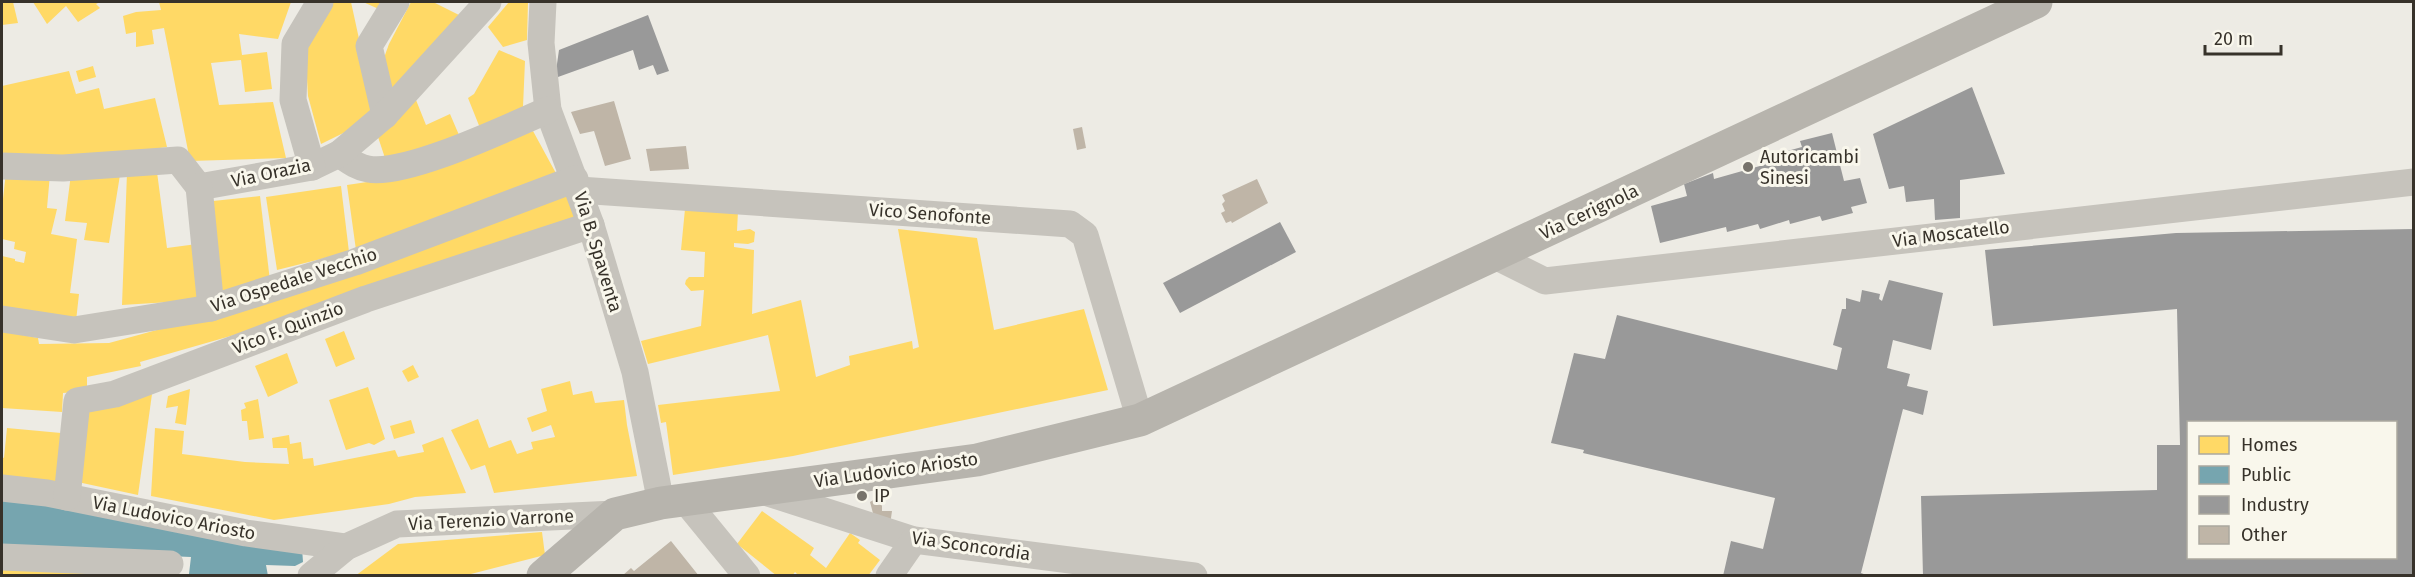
<svg xmlns="http://www.w3.org/2000/svg" width="2415" height="577" font-family="'Fira Sans',sans-serif">
	<style>
		.homes { fill: #ffd966 }
		.public { fill: #76a5af }
		.industry { fill: #999; fill-rule: evenodd }
		.building { fill: #bfb5a7 }
		.lines { fill: none; stroke-linecap: round; stroke-linejoin: round }
		.street { stroke: #c6c3bc; stroke-width: 27 }
		.secondary { stroke: #b7b4ad; stroke-width: 33 }
		.poi-dot { fill: #77736b; stroke: #f9f7ec; stroke-width: 2 }
		.labels { text-anchor: middle; stroke-width: 6; stroke-linejoin: round; paint-order: stroke }
		.poi-label { font-size: 18px; fill: #37322a; stroke: #f9f7ec; text-anchor: start }
		.street-label { font-size: 18px; fill: #37322a; stroke: #f9f7ec }
	</style>
	<rect width="100%" height="100%" fill="#edebe4"/>
	<g class="homes">
		<path d="M2,2H13L18,23L2,25Z"/>
		<path d="M33,2H100L96,4L100,8L78,22L66,6L47,24Z"/>
		<path d="M159,2H291L278,39L239,34L242,55L267,52L272,89L245,92L241,60L211,63L219,105L273,102L286,158L190,161L164,28L152,30L154,44L136,47V32L126,34L123,16L136,12L161,10Z"/>
		<path d="M326,2H351L376,117L321,144L308,96L305,45Z"/>
		<path d="M363,2H385L381,10Z"/>
		<path d="M411,2H433L463,17L394,95L381,66L389,44Z"/>
		<path d="M509,2H528L527,40L503,47L488,27Z"/>
		<path d="M499,50L525,61L523,107L480,128L468,98L474,94Z"/>
		<path d="M93,66L96,77L79,82L76,71Z"/>
		<path d="M69,71L76,94L99,88L104,109L155,98L167,147L47,164L2,158V86Z"/>
		<path d="M414,95L426,125L450,114L459,135L386,161L378,137Z"/>
		<path d="M533,131L558,177L356,250L347,185L401,177Z"/>
		<path d="M6,172L50,174L47,208L57,209L51,234L77,239L70,293L79,294L76,321L2,313V256L15,259V261L24,263L26,252L14,249L15,242L2,239V208Z"/>
		<path d="M157,172L167,248L197,244L202,300L122,305L127,173Z"/>
		<path d="M71,174L120,175L109,243L84,240L87,223L65,221Z"/>
		<path d="M341,186L349,252L277,270L266,197Z"/>
		<path d="M566,192L580,217L262,327L140,362L141,366L87,377V391L63,393L62,412L2,408V331L38,338L39,344L109,343L256,303Z"/>
		<path d="M260,196L270,281L220,293L213,201Z"/>
		<path d="M685,209L738,211L737,231L750,229L755,232L754,242L748,244L734,243V247L754,250L752,314L801,300L816,377L850,365L849,356L912,341L913,349L919,347L898,229L977,238L994,330L1084,309L1108,390L793,456L673,475L666,422L661,423L658,405L780,391L768,335L648,364L641,341L701,326L704,290L691,291L685,284L686,280L689,277H704L705,252L681,250Z"/>
		<path d="M344,331L355,359L336,367L325,339Z"/>
		<path d="M287,353L298,383L268,397L255,366Z"/>
		<path d="M413,365L419,377L408,382L402,371Z"/>
		<path d="M570,381L573,395L592,391L595,403L624,400L627,425L637,476L494,493L485,465L471,470L451,430L478,419L489,448L511,440L517,454L533,449L531,442L555,437L551,425L532,432L527,418L547,411L541,389Z"/>
		<path d="M368,387L385,439L374,445L369,443L346,450L329,400Z"/>
		<path d="M190,389L186,425L175,423L178,406L166,408L168,396Z"/>
		<path d="M152,394L138,495L73,481L82,405Z"/>
		<path d="M258,399L264,438L249,440L247,421H242L241,410L246,408L244,403Z"/>
		<path d="M411,420L415,433L394,439L390,426Z"/>
		<path d="M7,428L61,433L59,482L2,477V457L4,458Z"/>
		<path d="M155,428L184,431L182,454L245,462L289,464L287,448H273L272,438L289,435L290,444L301,442L303,459L313,458L314,466L395,450L398,457L424,452L422,445L443,437L466,493L415,497L389,504L274,520L151,496Z"/>
		<path d="M762,511L814,548L810,555L826,568L850,533L860,540L858,543L880,560L868,576H799L795,572L792,576H777L737,544Z"/>
		<path d="M542,532L545,555L463,576H355L398,544Z"/>
		<path d="M2,563L167,576H2Z"/>
	</g>
	<path class="public" d="M2,490L302,548L303,562L295,566L266,565L268,576H192L189,574L191,557L2,549Z"/>
	<g class="industry">
		<path d="M648,15L669,71L657,75L653,65L639,70L633,50L558,77L556,71L559,50Z"/>
		<path d="M1972,87L2005,174L1960,180V218L1935,220L1934,199L1906,202L1904,186L1889,189L1873,134Z"/>
		<path d="M1832,133L1844,181L1860,178L1867,203L1851,207L1853,213L1822,221L1820,216L1790,224L1789,220L1760,229L1758,224L1727,232L1726,227L1660,243L1651,206L1687,196L1684,184L1713,173L1714,179L1774,162L1772,155L1802,147L1800,141Z"/>
		<path d="M1280,222L1296,252L1180,313L1163,283Z"/>
		<path d="M2414,229V576H1923L1921,496L2157,490V445H2180L2177,309L1993,326L1985,250L2176,233ZM2188,422H2396V558H2188Z"/>
		<path d="M1889,280L1943,293L1931,350L1893,340L1887,368L1910,374L1907,386L1928,391L1923,415L1903,409L1861,573L1869,576H1723L1731,541L1763,549L1775,498L1583,453L1584,450L1551,443L1574,353L1605,359L1617,315L1837,370L1842,348L1833,345L1842,309H1846V298L1860,302L1862,290L1880,294L1879,299L1882,301Z"/>
	</g>
	<g class="building">
		<path d="M614,101L631,159L605,166L594,131L580,134L571,112Z"/>
		<path d="M1082,127L1086,148L1077,150L1073,129Z"/>
		<path d="M686,146L689,169L650,171L646,149Z"/>
		<path d="M1257,179L1268,203L1232,223L1231,221L1226,223L1221,213L1225,211L1222,204L1225,201L1222,195Z"/>
		<path d="M877,498L882,506V511H892L890,525L874,517L870,502Z"/>
		<path d="M671,541L699,576H622L631,568L634,571Z"/>
	</g>
	<g class="lines">
		<g class="street">
			<path d="M543,2L541,43L548,110L591,225L635,372L661,503"/>
			<path d="M385,115L369,46L396,2"/>
			<path d="M339,154C348,160 356,167 368,169C407,176 508,127 548,110"/>
			<path d="M2,166L63,168L178,160L199,187L312,167L339,154L385,115L488,2"/>
			<path d="M312,167L293,100L295,44L320,2"/>
			<path d="M199,187L211,308"/>
			<path d="M579,190L1070,224L1085,235L1140,420"/>
			<path d="M1495,256L1545,281L2414,182"/>
			<path d="M2,319L74,330L211,308L355,262L575,179"/>
			<path d="M2,488L47,493L246,533L346,547"/>
			<path d="M759,490L914,540L1194,576"/>
			<path d="M67,497L77,401L115,394L366,299L591,225"/>
			<path d="M684,499L747,576"/>
			<path d="M2,557L170,564"/>
			<path d="M311,576L346,547L397,524L615,514"/>
			<path d="M889,576L914,540"/>
		</g>
		<path class="secondary" d="M543,576L615,514L661,503L977,460L1140,420L2036,2"/>
	</g>
	<g class="poi-dot">
		<circle cx="1748" cy="167" r="6"/>
		<circle cx="862" cy="496" r="6"/>
	</g>
	<g class="labels">
		<g class="poi-label">
			<text x="1760" y="163">Autoricambi<tspan x="1760" dy="21">Sinesi</tspan></text>
			<text x="874" y="502">IP</text>
		</g>
		<g class="street-label">
			<text transform="translate(271 173) rotate(-12)" y="6">Via Orazia</text>
			<text transform="translate(1589 212) rotate(-25)" y="6">Via Cerignola</text>
			<text transform="translate(930 214) rotate(4)" y="6">Vico Senofonte</text>
			<text transform="translate(1951 234) rotate(-7)" y="6">Via Moscatello</text>
			<text transform="translate(598 252) rotate(73)" y="6">Via B. Spaventa</text>
			<text transform="translate(294 280) rotate(-18)" y="6">Via Ospedale Vecchio</text>
			<text transform="translate(288 328) rotate(-21)" y="6">Vico F. Quinzio</text>
			<text transform="translate(896 470) rotate(-8)" y="6">Via Ludovico Ariosto</text>
			<text transform="translate(174 518) rotate(11)" y="6">Via Ludovico Ariosto</text>
			<text transform="translate(491 520) rotate(-3)" y="6">Via Terenzio Varrone</text>
			<text transform="translate(971 546) rotate(8)" y="6">Via Sconcordia</text>
		</g>
	</g>
	<rect width="2415" height="577" fill="none" stroke="#37322a" stroke-width="6"/>
	<rect x="2187" y="421" width="210" height="138" fill="#f9f7ec" stroke="#aba89e" stroke-width="1.5"/>
	<rect x="2199" y="436" width="30" height="18" fill="#ffd966" stroke="#aba89e" stroke-width="1.5"/>
	<text x="2241" y="451" font-size="18" fill="#37322a">Homes</text>
	<rect x="2199" y="466" width="30" height="18" fill="#76a5af" stroke="#aba89e" stroke-width="1.5"/>
	<text x="2241" y="481" font-size="18" fill="#37322a">Public</text>
	<rect x="2199" y="496" width="30" height="18" fill="#999999" stroke="#aba89e" stroke-width="1.5"/>
	<text x="2241" y="511" font-size="18" fill="#37322a">Industry</text>
	<rect x="2199" y="526" width="30" height="18" fill="#bfb5a7" stroke="#aba89e" stroke-width="1.5"/>
	<text x="2241" y="541" font-size="18" fill="#37322a">Other</text>
	<path d="M2205 45v9h76v-9" fill="none" stroke="#37322a" stroke-width="3"/>
	<text x="2214" y="45" font-size="18" fill="#37322a" stroke="#f9f7ec" stroke-width="4.5" paint-order="stroke">20 m</text>
</svg>
